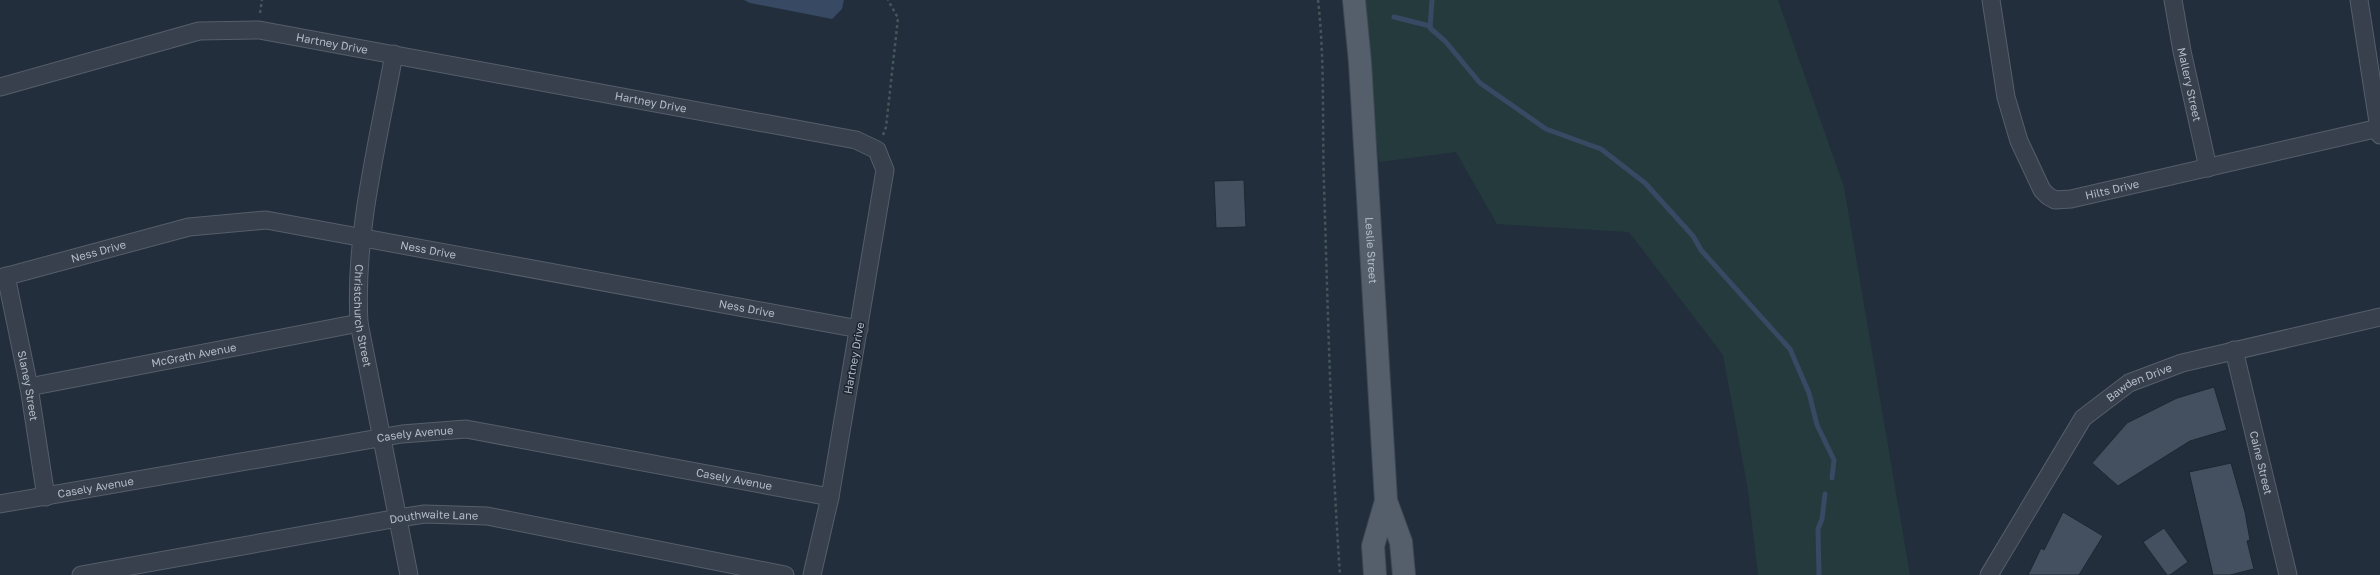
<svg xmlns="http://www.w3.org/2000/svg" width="2380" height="575" font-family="'Golos Text',sans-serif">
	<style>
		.green { fill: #253a3d }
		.water { fill: #374963 }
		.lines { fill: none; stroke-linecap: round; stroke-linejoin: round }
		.stream { stroke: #374963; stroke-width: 5 }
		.building { fill: #445060; stroke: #1e2733 }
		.minor-casing { stroke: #555e6a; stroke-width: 19 }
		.major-casing { stroke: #404955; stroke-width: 24 }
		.path { stroke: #43575a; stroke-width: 2.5; stroke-dasharray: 3 3; stroke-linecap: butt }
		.minor { stroke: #37404c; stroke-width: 17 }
		.major { stroke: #555f6c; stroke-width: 22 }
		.labels { text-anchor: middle; stroke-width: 3; stroke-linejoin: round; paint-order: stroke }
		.street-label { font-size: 11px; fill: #b3bbc8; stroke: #1c2531 }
	</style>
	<rect width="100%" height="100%" fill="#232e3c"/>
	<path class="green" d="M1361,0H1778L1844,187L1910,575H1758L1748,490L1723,355L1629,232L1497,224L1456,152L1379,162Z"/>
	<path class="water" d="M744,0H844L842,9L832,19L750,3Z"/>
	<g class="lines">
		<g class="stream">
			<path d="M1432,0L1430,28L1445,41L1480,83L1546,129L1601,149L1645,183L1693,236L1701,250L1790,349L1809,393L1817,425L1834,460L1832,478"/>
			<path d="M1394,17L1430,26"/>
			<path d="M1819,575L1818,529L1822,519L1825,494"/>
		</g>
	</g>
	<g class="building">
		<path d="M1244,180L1246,227L1216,228L1214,181Z"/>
		<path d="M2214,387L2227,430L2190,441L2118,486L2092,463L2127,423L2177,398Z"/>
		<path d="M2231,463L2245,512L2250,540L2247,541L2254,569L2230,575H2213L2189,472Z"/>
		<path d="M2063,512L2103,536L2079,575H2028L2041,548L2044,550Z"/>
		<path d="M2164,528L2188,562L2170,575H2167L2143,542Z"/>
	</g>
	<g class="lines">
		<defs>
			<g id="minor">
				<path id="s1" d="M1991,0L2006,97L2019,141L2042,190L2048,196L2055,200L2071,199L2379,128"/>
				<path id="s2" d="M2173,0L2182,51L2208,168"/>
				<path d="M2359,0L2380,135"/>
				<path id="s3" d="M394,54C378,143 354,233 359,323L409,575"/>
				<path id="s4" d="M0,87L199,31L259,30L856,140L877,150L885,170L830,497L812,575"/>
				<path id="s5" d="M6,276L29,387L46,497"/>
				<path id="s6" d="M0,278L189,227L266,220L859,329"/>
				<path id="s7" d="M2234,350L2288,575"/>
				<path id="s8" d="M29,387L359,323"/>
				<path id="s9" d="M0,504L402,434L466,429L830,497"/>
				<path id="s10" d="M81,575L398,518L425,514L487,516L785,575"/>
				<path id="s11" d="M1989,575L2083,418L2129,383L2182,363L2380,317"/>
			</g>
			<g id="major">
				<path id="s12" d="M1354,0L1360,62L1386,501L1401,542L1404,575"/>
				<path d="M1375,575L1373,546L1386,501"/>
			</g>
		</defs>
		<use href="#minor" class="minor-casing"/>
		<use href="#major" class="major-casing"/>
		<g class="path">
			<path d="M1318,0C1325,61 1322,123 1324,185C1328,315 1331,445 1340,575"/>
			<path d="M260,13L262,0"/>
			<path d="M883,135L886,127L898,18L888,0"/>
		</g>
		<use href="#minor" class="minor"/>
		<use href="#major" class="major"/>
	</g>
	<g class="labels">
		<g class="street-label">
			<text dy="4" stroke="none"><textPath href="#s4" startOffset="341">Hartney Drive</textPath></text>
			<text dy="4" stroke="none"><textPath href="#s2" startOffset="86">Mallery Street</textPath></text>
			<text dy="4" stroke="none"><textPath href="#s4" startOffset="665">Hartney Drive</textPath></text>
			<text dy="4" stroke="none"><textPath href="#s1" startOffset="273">Hilts Drive</textPath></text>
			<text dy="4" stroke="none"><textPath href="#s6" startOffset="438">Ness Drive</textPath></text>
			<text dy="4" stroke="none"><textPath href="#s12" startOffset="251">Leslie Street</textPath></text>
			<text dy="4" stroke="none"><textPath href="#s6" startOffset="102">Ness Drive</textPath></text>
			<text dy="4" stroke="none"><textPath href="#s6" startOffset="762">Ness Drive</textPath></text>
			<text dy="4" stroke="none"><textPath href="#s3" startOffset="265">Christchurch Street</textPath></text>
			<text dy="4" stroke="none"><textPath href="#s8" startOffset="168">McGrath Avenue</textPath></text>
			<text transform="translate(854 358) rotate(-80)" y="4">Hartney Drive</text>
			<text dy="4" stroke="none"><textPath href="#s11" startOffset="250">Bawden Drive</textPath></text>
			<text dy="4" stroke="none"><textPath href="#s5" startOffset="112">Slaney Street</textPath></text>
			<text dy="4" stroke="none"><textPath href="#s9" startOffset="421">Casely Avenue</textPath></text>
			<text dy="4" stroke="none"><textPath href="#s7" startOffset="116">Caine Street</textPath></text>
			<text dy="4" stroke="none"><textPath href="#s9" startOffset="745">Casely Avenue</textPath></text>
			<text dy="4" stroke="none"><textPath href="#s9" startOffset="97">Casely Avenue</textPath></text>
			<text dy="4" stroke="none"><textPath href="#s10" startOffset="358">Douthwaite Lane</textPath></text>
		</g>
	</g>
</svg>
